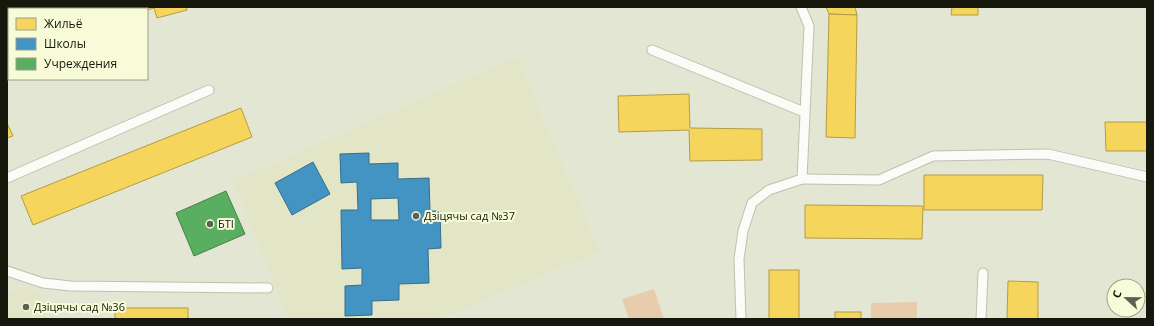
<svg xmlns="http://www.w3.org/2000/svg" width="1154" height="326" font-family="'Open Sans',sans-serif">
	<style>
		.built { fill: #e2e6c6 }
		.green { fill: #e8cdad }
		.homes { fill: #f6d55c; stroke: #b39c44 }
		.schools { fill: #4393c3; stroke: #366e8c; fill-rule: evenodd }
		.public { fill: #5aae61; stroke: #468147 }
		.lines { fill: none; stroke-linecap: round; stroke-linejoin: round }
		.service-casing { stroke: #bec0b1; stroke-width: 11 }
		.service { stroke: #fbfbf8; stroke-width: 9 }
		.poi-dot { fill: #5e6051; stroke: #f7fbd8; stroke-width: 1.5 }
		.labels { text-anchor: middle; stroke-width: 4; stroke-linejoin: round; paint-order: stroke }
		.poi-label { font-size: 11px; fill: #16180b; stroke: #f7fbd8; text-anchor: start }
	</style>
	<rect width="100%" height="100%" fill="#e3e6d3"/>
	<g class="built">
		<path d="M517,57L599,251L439,319H288L234,181Z"/>
		<path d="M26,287L38,292L49,319H7V295Z"/>
	</g>
	<g class="green">
		<path d="M654,289L664,319H629L622,299Z"/>
		<path d="M917,302V319H871V303Z"/>
	</g>
	<g class="homes">
		<path d="M52,7H74L75,9H48Z"/>
		<path d="M79,7H186L187,10L157,18L154,8L147,10V9H79Z"/>
		<path d="M826,7H855L857,15L829,14Z"/>
		<path d="M952,7H978V15H951Z"/>
		<path d="M829,14L857,15L855,138L826,137Z"/>
		<path d="M9,27V71L7,72V28Z"/>
		<path d="M689,94L690,128L762,129V160L690,161L689,130L619,132L618,96Z"/>
		<path d="M241,108L252,137L33,225L21,196Z"/>
		<path d="M1105,122H1147V151H1106Z"/>
		<path d="M7,123L13,136L7,138Z"/>
		<path d="M924,175H1043L1042,210H924Z"/>
		<path d="M805,205L923,206L922,239L805,238Z"/>
		<rect x="769" y="270" width="30" height="49"/>
		<path d="M1008,281L1038,282V319H1007Z"/>
		<rect x="115" y="308" width="73" height="11"/>
		<rect x="835" y="312" width="26" height="7"/>
	</g>
	<g class="schools">
		<path d="M369,153V164L398,163V179L429,178L430,211H440L441,248L428,249L429,283L399,284V300L372,301V315L345,316V286L362,285V268L342,269L341,210H358L357,182L341,183L340,154ZM398,198L399,220H371V199Z"/>
		<path d="M313,162L330,194L292,215L275,183Z"/>
	</g>
	<path class="public" d="M226,191L245,234L194,256L176,213Z"/>
	<g class="lines">
		<defs>
			<g id="service">
				<path d="M7,7H8"/>
				<path d="M652,50L804,112"/>
				<path d="M7,178L209,90"/>
				<path d="M802,179L879,180L933,156L1048,154L1147,177"/>
				<path d="M7,271L43,283L71,286L268,288"/>
				<path d="M741,319L739,259L743,231L752,203L769,190L802,179L809,26L801,7"/>
				<path d="M981,319L983,273"/>
			</g>
		</defs>
		<use href="#service" class="service-casing"/>
		<use href="#service" class="service"/>
	</g>
	<g class="poi-dot">
		<circle cx="416" cy="216" r="4"/>
		<circle cx="210" cy="224" r="4"/>
		<circle cx="26" cy="307" r="4"/>
	</g>
	<g class="labels">
		<g class="poi-label">
			<text x="424" y="220">Дзіцячы сад №37</text>
			<text x="218" y="228">БТІ</text>
			<text x="34" y="311">Дзіцячы сад №36</text>
		</g>
	</g>
	<rect width="1154" height="326" fill="none" stroke="#16180b" stroke-width="16"/>
	<rect x="8" y="8" width="140" height="72" fill="#f7fbd8" stroke="#9da086"/>
	<rect x="16" y="18" width="20" height="12" fill="#f6d55c" stroke="#9da086"/>
	<text x="44" y="28" font-size="12" fill="#16180b">Жильё</text>
	<rect x="16" y="38" width="20" height="12" fill="#4393c3" stroke="#9da086"/>
	<text x="44" y="48" font-size="12" fill="#16180b">Школы</text>
	<rect x="16" y="58" width="20" height="12" fill="#5aae61" stroke="#9da086"/>
	<text x="44" y="68" font-size="12" fill="#16180b">Учреждения</text>
	<g transform="translate(1126 298) rotate(292)"><circle r="19" fill="#f7fbd8" stroke="#9da086"/>
	<path d="M0-3L7 15L0 10L-7 15Z" fill="#5e6051"/>
	<text y="-6" font-size="11" font-weight="bold" text-anchor="middle" fill="#16180b">С</text>
	</g>
</svg>
